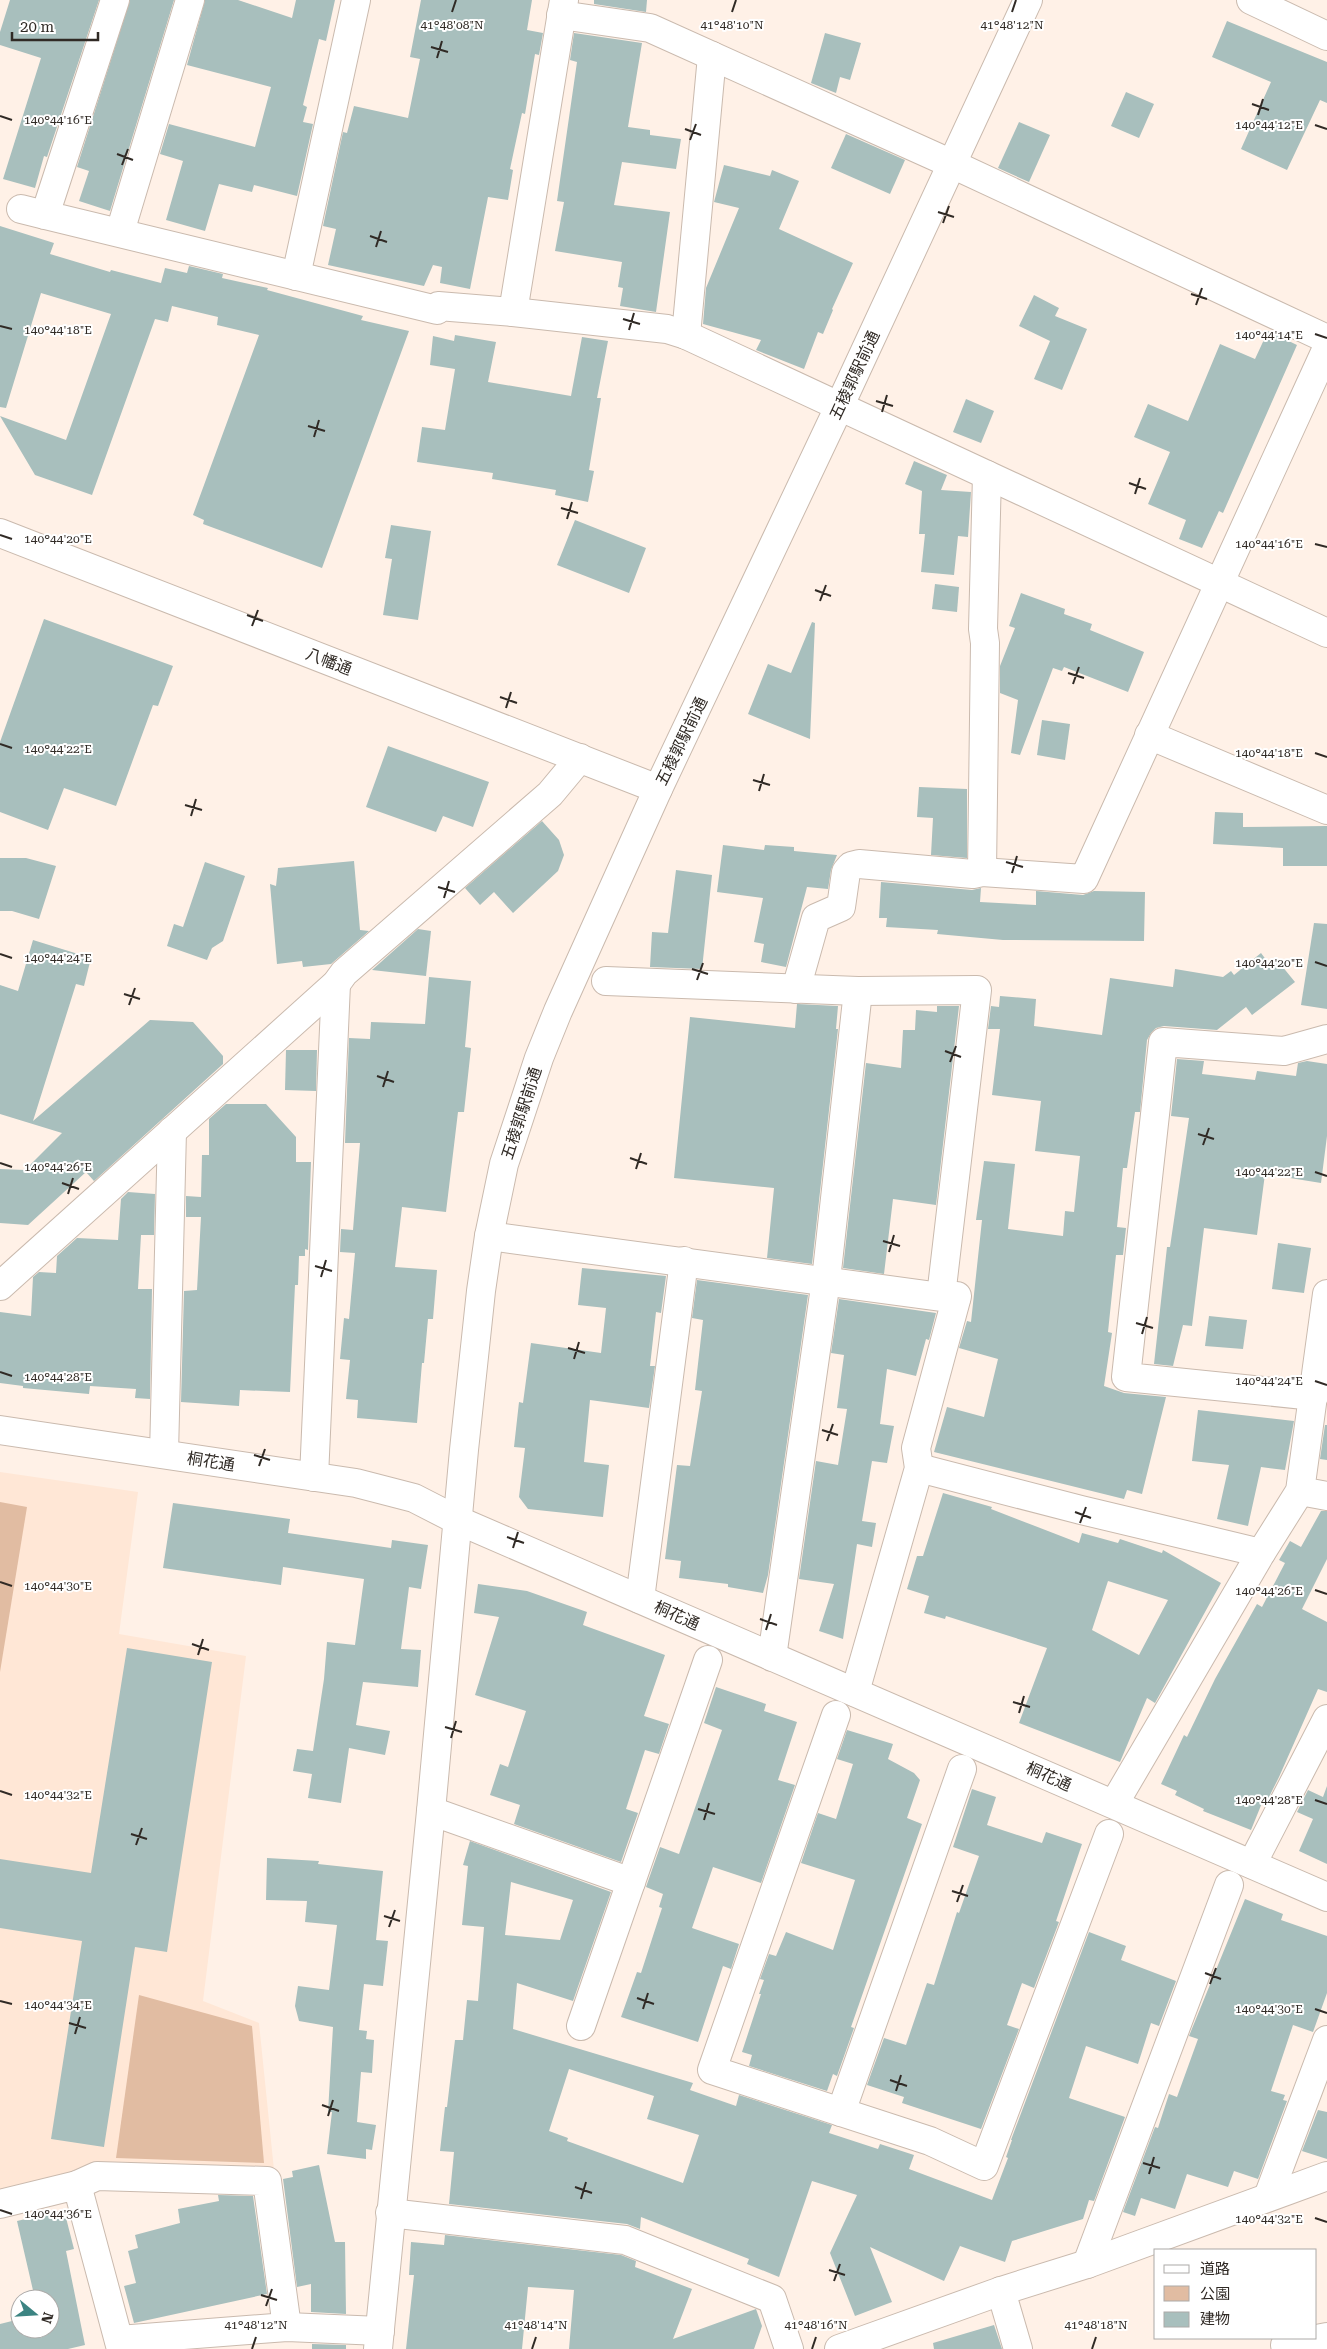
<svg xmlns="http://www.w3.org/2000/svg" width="1327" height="2349" font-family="'Roboto Serif','Noto Sans JP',serif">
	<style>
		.built { fill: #ffe7d6 }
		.green { fill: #e1bca2 }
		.building { fill: #a8bfbd; fill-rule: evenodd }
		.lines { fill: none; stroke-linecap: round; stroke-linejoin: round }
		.minor-casing { stroke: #cabaae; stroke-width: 30 }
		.minor { stroke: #fff; stroke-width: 28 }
		.ticks { fill: none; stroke: #302a25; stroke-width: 2 }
		.labels { text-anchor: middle; stroke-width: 4; stroke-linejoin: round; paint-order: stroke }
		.street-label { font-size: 16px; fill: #302a25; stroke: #fff }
		.ticks-label { font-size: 12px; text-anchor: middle; fill: #302a25; stroke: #fff; stroke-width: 4; stroke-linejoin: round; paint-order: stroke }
	</style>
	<rect width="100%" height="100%" fill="#fff1e7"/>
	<path class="built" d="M0,1472L138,1492L119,1634L246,1656L203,2001L259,2023L274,2170L0,2192Z"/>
	<g class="green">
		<path d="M0,1502L27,1507L0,1672Z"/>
		<path d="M139,1995L252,2026L264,2163L116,2158Z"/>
	</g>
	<g class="building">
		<path d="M10,0H99L47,157L44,156L35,188L3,179L41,58L0,45V32Z"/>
		<path d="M130,0H174L110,211L79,201L89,171L77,167Z"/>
		<path d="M205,0H238L292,18L296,0H335L326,41L319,39L303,105L307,107L303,122L313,124L297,196L254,185L252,192L219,184L205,231L166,220L183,161L160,154L169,124L255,147L271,87L187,65Z"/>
		<path d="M421,0H532L527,30L543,33L539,55L535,54L525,114L522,113L510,169L513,170L508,200L488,197L470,289L440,283L442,267L433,265L424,286L328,265L336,229L323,226L343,132L347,133L354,106L408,118L420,59L410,57Z"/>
		<path d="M594,0H647L646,12L594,4Z"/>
		<path d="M1227,21L1327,62V103L1320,100L1287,170L1241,149L1271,82L1212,57Z"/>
		<path d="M574,33L642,43L628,127L650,130V135L681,139L676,169L622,162L614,205L670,212L656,312L620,306L623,288L618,287L622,262L555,251L564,202L557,201L577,62L570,60Z"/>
		<path d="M825,33L861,43L850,80L840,77L836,93L811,83Z"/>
		<path d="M1126,92L1154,104L1139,138L1111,126Z"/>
		<path d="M1019,122L1050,135L1029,182L998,168Z"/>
		<path d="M846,134L905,160L890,194L831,168Z"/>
		<path d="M724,165L770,176L772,170L799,181L779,229L853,263L832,309L833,310L823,334L818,332L804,369L756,350L761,340L703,324L706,288L739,208L714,202Z"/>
		<path d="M0,226L54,243L50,254L110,272L111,270L161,283L165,268L187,273L189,266L223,274L222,278L268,288L267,290L363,316L361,320L409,331L322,568L203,524L204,520L193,515L259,335L217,325L218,317L172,306L168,322L155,319L92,495L35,475L0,416L66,440L111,314L41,293L6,408L0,407Z"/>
		<path d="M1034,295L1059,308L1055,316L1087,329L1062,390L1034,379L1050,341L1019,326Z"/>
		<path d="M1268,331L1297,345L1223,513L1219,511L1202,548L1179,539L1186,520L1148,504L1170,452L1134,437L1148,404L1188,421L1220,344L1255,359Z"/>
		<path d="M455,335L496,342L488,382L571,396L582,337L608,341L597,398H601L589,470L594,471L588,502L555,495L556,490L492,479L493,473L417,462L422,427L445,430L455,369L430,365L433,336L454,341Z"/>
		<path d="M966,399L994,411L981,443L953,432Z"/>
		<path d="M914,461L947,475L941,490L971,492L968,537L958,536L954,575L921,572L925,534H919L922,491L905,484Z"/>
		<path d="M575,520L646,548L629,593L557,565Z"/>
		<path d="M391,525L431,531L418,620L383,615L392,559L385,558Z"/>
		<path d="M935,584L959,587L957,612L932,609Z"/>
		<path d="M1021,593L1065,609L1064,614L1092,624L1090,630L1144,652L1128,692L1064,667L1062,671L1053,668L1020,755L1011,753L1018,700L1000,693V666L1015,628L1009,626Z"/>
		<path d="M44,619L173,666L158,706L153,705L116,806L64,788L48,830L0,812V742Z"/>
		<path d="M812,622L815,623L810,739L748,714L768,664L791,673Z"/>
		<path d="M1042,720L1070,724L1065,760L1037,755Z"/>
		<path d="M388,746L489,782L473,827L443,816L436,832L366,807Z"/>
		<path d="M919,787L967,789V858L931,855L933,818L917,817Z"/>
		<path d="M1215,812L1243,813V827L1327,826V866H1283V848L1213,844Z"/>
		<path d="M542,821L559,840L564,855L558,871L513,913L494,892L480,905L465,888Z"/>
		<path d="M723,845L764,850L765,845L794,847V851L837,855L831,870L828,889L807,887L786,967L761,962L764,944L754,942L763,898L717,892Z"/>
		<path d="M0,858H26L56,866L39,919L12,911H0Z"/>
		<path d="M354,861L360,930L369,931L331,964L303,967L302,961L277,964L270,884L276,886L278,868Z"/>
		<path d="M205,862L245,876L223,941L212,948L207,960L167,946L174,924L183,927Z"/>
		<path d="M676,870L712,875L702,969L650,967L652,932L668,933Z"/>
		<path d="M881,882L972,890L981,888L980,902L1036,905V891L1083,895L1094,891L1145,892L1144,941L1003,940L937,934L938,930L886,927L887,918H879Z"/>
		<path d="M1314,923L1327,924V1009L1301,1005Z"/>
		<path d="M418,929L431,931L426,976L372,970Z"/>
		<path d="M33,940L91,958L84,986L76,984L33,1121L150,1020L193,1022L223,1056V1064L94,1181L86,1172L28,1225L0,1223V1169L25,1170L62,1133L0,1114V985L18,991Z"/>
		<path d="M1261,953L1270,965L1277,960L1295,982L1252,1015L1246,1007L1217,1030L1164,1026L1156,1028L1151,1033L1147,1040L1140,1112H1135L1127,1168H1123L1117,1227L1126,1228L1123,1255H1116L1108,1332L1112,1333L1104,1386L1124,1393L1166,1397L1142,1494L1127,1490L1124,1499L934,1452L947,1407L984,1417L998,1359L959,1348L967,1321L971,1322L982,1220H976L984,1161L1015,1164L1008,1229L1063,1236L1065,1211L1074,1212L1080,1156L1035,1151L1041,1101L992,1095L1000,1029H988L991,1006L999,1007L1000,996L1036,999L1034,1026L1102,1035L1110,978L1173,987L1175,969L1223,977L1231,971L1234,975Z"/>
		<path d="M429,977L471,981L465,1047L471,1048L464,1112H458L446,1212L402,1207L395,1267L437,1270L433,1319H428L424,1363H422L417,1423L357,1418L358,1400L346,1399L350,1360L340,1359L344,1318L349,1319L355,1253L340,1252L341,1229L353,1230L360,1143H345L349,1038L370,1039L371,1022L425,1024Z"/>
		<path d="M797,1004L838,1006L836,1029H838L812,1264L767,1258L774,1188L674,1178L690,1017L795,1028Z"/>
		<path d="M937,1006H959L936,1205L893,1199L884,1274L843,1268L866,1063L901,1068L903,1030H915L916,1010L937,1012Z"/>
		<path d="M286,1050H317L316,1091L285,1090Z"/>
		<path d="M1177,1059L1204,1061L1202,1074L1255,1080L1257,1071L1296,1076L1298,1063L1307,1061L1327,1064V1136L1321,1183L1265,1174L1257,1235L1204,1228L1192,1326L1183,1325L1173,1366L1154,1364L1167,1247H1170L1189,1118L1171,1116Z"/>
		<path d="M226,1104H266L296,1137V1162H311L308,1250L305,1249V1256H299L298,1285H295L290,1392L240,1390L239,1406L181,1402L184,1291L197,1290L201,1217H186V1196L201,1197L202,1155H209V1119Z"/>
		<path d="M128,1192L155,1194L154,1235H141L138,1289H152L150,1399L135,1398L136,1389L90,1386L89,1394L23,1388V1386L0,1383V1312L31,1316L33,1277L39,1272L56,1273L57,1256L77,1238L118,1240L121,1199Z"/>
		<path d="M1278,1243L1311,1248L1304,1293L1272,1289Z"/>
		<path d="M582,1268L666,1276L661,1313L656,1312L650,1366H655L649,1408L590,1400L584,1462L609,1465L603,1517L528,1509L519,1497L525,1448L514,1447L519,1402L523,1403L531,1343L601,1353L606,1308L578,1305Z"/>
		<path d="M697,1280L808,1295L768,1575L763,1593L728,1587V1584L679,1578L681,1561L665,1559L677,1465L690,1466L702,1391L695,1390L703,1320L692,1318Z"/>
		<path d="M839,1299L936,1313L929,1340L926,1339L916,1376L887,1369L880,1424L894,1426L887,1463L872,1461L862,1521L876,1523L872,1547L857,1544L843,1639L819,1631L834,1584L799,1579L816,1461L838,1465L847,1409L837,1408L844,1355L831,1353Z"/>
		<path d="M1209,1316L1247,1320L1243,1349L1205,1346Z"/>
		<path d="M1198,1410L1294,1421L1285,1470L1261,1467L1248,1526L1217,1519L1229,1465L1192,1461Z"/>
		<path d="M1325,1425H1327V1460L1320,1459Z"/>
		<path d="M943,1493L992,1507L991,1509L1079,1543L1082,1533L1118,1543L1120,1539L1162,1553L1163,1550L1221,1583L1155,1703L1147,1698L1120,1762L1019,1723L1047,1648L946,1616L945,1619L924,1613L929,1596L907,1589L917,1556H923ZM1108,1581L1168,1600L1139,1655L1092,1630Z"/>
		<path d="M173,1503L290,1519L288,1533L391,1548L392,1540L428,1545L421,1589L409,1587L401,1649L421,1650L418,1687L363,1682L356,1725L390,1731L385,1755L349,1748L341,1803L308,1798L312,1774L293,1771L297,1749L313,1751L324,1679L327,1642L355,1645L364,1579L283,1567L281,1585L163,1568Z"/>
		<path d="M1321,1511H1327V1559L1302,1609L1327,1622V1692L1318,1689L1279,1777L1268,1799L1264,1798L1251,1830L1203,1811L1204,1809L1175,1795L1177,1791L1161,1784L1184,1735L1187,1737L1215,1679L1257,1604L1262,1607L1285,1563L1279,1560L1290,1541L1301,1547Z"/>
		<path d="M478,1584L527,1591L587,1612L583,1625L665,1655L644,1716L669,1724L659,1754L645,1750L626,1809L638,1813L621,1862L514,1824L520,1805L490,1795L500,1764L508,1767L526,1711L475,1695L499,1617L474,1613Z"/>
		<path d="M127,1648L212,1662L167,1952L135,1947L104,2147L51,2139L82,1941L0,1928V1859L91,1873Z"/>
		<path d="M716,1687L766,1704L764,1711L797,1722L778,1780L795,1785L761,1883L713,1867L692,1928L739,1944L731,1969L723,1966L698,2042L621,2017L637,1972L641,1973L662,1908L659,1907L663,1894L646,1887L660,1847L679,1854L722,1730L704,1723Z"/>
		<path d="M847,1730L893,1744L888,1759L914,1773L920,1780L907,1818L922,1824L851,2027L854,2028L837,2076L833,2074L827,2091L749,2066L752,2055L742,2052L761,1994H759L764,1980L760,1979L769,1954L776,1956L786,1932L833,1950L855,1880L801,1863L818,1813L836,1819L853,1764L837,1759Z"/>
		<path d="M1327,1786V1864L1299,1851L1313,1819L1297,1812L1308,1790L1323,1797Z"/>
		<path d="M972,1789L996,1797L987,1825L1042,1843L1046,1832L1082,1844L1056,1921L1059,1922L1034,1988L1022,1983L1007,2025L1019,2029L981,2129L902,2103L904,2097L867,2085L884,2038L906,2045L927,1983L934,1985L957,1912L959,1913L979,1856L953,1847Z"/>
		<path d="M470,1841L611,1892L573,2001L517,1983L513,2029L693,2083L690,2090L736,2106L739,2095L832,2125L829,2133L878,2149L880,2144L914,2155L909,2169L992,2200L1008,2158L1006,2157L1012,2140H1011L1089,1932L1126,1946L1121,1960L1176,1981L1159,2026L1151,2023L1138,2064L1086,2046L1069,2098L1125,2117L1094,2201L1089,2200L1083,2219L1012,2241L1005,2262L960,2246L944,2281L870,2247L892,2302L855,2316L830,2253L857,2195L812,2181L779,2277L747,2264L749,2259L641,2217L640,2229L627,2224L449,2204L454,2152L440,2151L445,2107H447L455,2040H463L467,2000L478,2001L484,1927L462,1925L468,1866L463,1865ZM511,1882L573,1900L560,1940L505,1935ZM569,2069L654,2096L647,2119L699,2135L683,2183L567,2141L568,2138L549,2131Z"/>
		<path d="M267,1858L319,1861L318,1864L383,1871L376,1940L388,1941L383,1986L364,1984L359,2030L367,2031L366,2039L374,2040L372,2073L361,2072L357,2122L376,2125L372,2150L366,2149V2159L327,2154L332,2112H328L333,2027L299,2021L295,2006L298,1986L329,1990L337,1925L305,1922L307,1901L266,1900Z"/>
		<path d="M1245,1899L1283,1914L1281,1920L1327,1936V1993L1313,2032L1293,2025L1271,2091L1285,2095L1283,2100L1287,2101L1258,2179L1234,2171L1228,2187L1187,2174L1175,2209L1141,2198L1135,2216L1123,2212L1155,2127L1158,2128L1169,2094L1177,2097L1198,2039L1189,2036Z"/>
		<path d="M1318,2110L1327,2112V2159L1302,2151Z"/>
		<path d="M319,2165L335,2242H345L346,2314L311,2312V2284L297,2287L283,2179L293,2177L292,2171Z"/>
		<path d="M218,2195L253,2196L267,2294L134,2323L124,2286L136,2283L128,2251L138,2248L135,2235L180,2223L178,2209L219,2201Z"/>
		<path d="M64,2210L74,2249L66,2251L85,2345L68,2349H0V2324L20,2319V2329H50V2299H35L17,2221Z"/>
		<path d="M445,2235L621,2255L636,2261L635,2267L692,2289L673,2339L756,2309L762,2326L754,2349H569L574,2290L528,2287L522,2349H406L414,2275H409L411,2242L444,2245Z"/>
		<path d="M994,2325L1002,2349H934L933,2343Z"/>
		<path d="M312,2344L346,2345V2349H312Z"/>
	</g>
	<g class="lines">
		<defs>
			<g id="minor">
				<path d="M115,0L45,215L437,310L438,306L513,312L667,329L686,335L1327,633"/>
				<path d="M1251,0L1327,36"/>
				<path d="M561,15L650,28L952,164L1327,339"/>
				<path d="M21,209L45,215"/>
				<path d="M120,232L190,0"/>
				<path d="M296,276L356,0"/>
				<path d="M513,312L564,0"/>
				<path d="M686,335L712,56"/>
				<path d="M0,533L658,789"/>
				<path d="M1149,735L1327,810"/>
				<path d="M982,872L985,643L983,629L987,475"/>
				<path d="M606,981L858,991L977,990L941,1296"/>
				<path d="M796,989L816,918L841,907L846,872L851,866L859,864L973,874L982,872L1084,879L1327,348"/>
				<path d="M489,1236L956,1299"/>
				<path d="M0,1286L336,984L344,973L550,794L580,758"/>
				<path d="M1314,1396L1126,1377L1163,1042L1284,1051L1327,1039"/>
				<path d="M0,1430L356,1483L414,1498L457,1520L1327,1897"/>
				<path d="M164,1454L172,1131"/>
				<path d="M919,1468L1081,1510L1261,1553"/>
				<path d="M314,1477L336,984"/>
				<path d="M1300,1491L1327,1496"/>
				<path d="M640,1599L684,1261"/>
				<path d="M772,1657L826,1280L858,991"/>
				<path d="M855,1692L919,1468L916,1448L957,1296"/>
				<path d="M836,1715L712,2070L930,2141L984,2166L1109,1834"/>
				<path d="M1114,1804L1261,1553L1300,1491L1327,1294"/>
				<path d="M431,1811L631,1882"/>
				<path d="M1252,1864L1327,1719"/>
				<path d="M581,2026L708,1660"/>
				<path d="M841,2112L962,1769"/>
				<path d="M77,2185L97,2176L267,2181L287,2327"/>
				<path d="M1268,2197L1327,2040"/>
				<path d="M0,2204L77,2185L121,2349"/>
				<path d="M390,2213L625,2240L772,2299L789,2349"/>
				<path d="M1087,2264L1229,1885"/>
				<path d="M1001,2291L1018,2349"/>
				<path d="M119,2340L287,2327L380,2331"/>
				<path d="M1285,2345L1327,2337"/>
				<path d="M378,2349L431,1811L464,1450L481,1291L489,1236L504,1164L539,1058L558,1011L658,789L840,405L1028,0"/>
				<path d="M839,2349L1001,2291L1087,2264L1327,2176"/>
			</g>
		</defs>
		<use href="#minor" class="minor-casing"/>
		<use href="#minor" class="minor"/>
	</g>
	<path class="ticks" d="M452,12L456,0M732,12L736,0M1012,12L1016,0M431,47L448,52M437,58L442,41M1252,104L1269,110M1258,115L1263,99M0,116L12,120M1315,125L1327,129M685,129L701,135M690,140L696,124M117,154L133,160M122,165L128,149M938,212L954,217M943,223L949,206M370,236L387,242M376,247L381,231M1191,294L1207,299M1196,305L1202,288M623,319L640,324M0,326L12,329M629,330L634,313M1315,334L1327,338M876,401L893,406M882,412L887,395M308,426L325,431M314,437L319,420M1129,483L1146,489M1135,494L1140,478M561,508L578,513M567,519L572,502M0,535L12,539M1315,544L1327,547M815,590L831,596M820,601L826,585M247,615L263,621M252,626L258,610M1068,673L1084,678M1073,684L1079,667M500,697L517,703M506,708L511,692M0,744L12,748M1315,753L1327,757M753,780L770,785M759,791L764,774M185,805L202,810M191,816L196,799M1006,862L1023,867M1012,873L1017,856M438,887L455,892M444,898L449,881M0,954L12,958M1315,962L1327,966M692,969L708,974M697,980L703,963M124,994L140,999M129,1005L135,988M945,1051L961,1057M950,1062L956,1046M377,1076L394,1082M383,1087L388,1071M1198,1134L1214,1139M1203,1145L1209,1128M630,1158L647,1164M0,1163L12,1167M636,1169L641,1153M1315,1172L1327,1176M62,1183L79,1189M68,1194L73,1178M883,1241L900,1246M889,1252L894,1235M315,1266L332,1271M321,1277L326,1260M1136,1323L1153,1328M1142,1334L1147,1317M568,1348L585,1353M574,1359L579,1342M0,1372L12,1376M1315,1381L1327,1385M822,1430L838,1435M827,1441L833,1424M254,1455L270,1460M259,1466L265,1449M1075,1512L1091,1518M1080,1523L1086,1507M507,1537L524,1543M513,1548L518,1532M0,1582L12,1586M1315,1590L1327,1594M760,1619L777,1625M766,1630L771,1614M192,1644L209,1650M198,1655L203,1639M1013,1702L1030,1707M1019,1713L1024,1696M445,1727L462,1732M451,1738L456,1721M0,1791L12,1795M1315,1800L1327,1804M698,1809L715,1814M704,1820L709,1803M131,1834L147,1839M136,1845L142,1828M952,1891L968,1896M957,1902L963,1885M384,1916L400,1921M389,1927L395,1910M1205,1973L1221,1979M1210,1984L1216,1968M637,1998L654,2004M0,2001L12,2004M643,2009L648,1993M1315,2009L1327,2013M69,2023L86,2028M75,2034L80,2017M890,2080L907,2086M896,2091L901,2075M322,2105L339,2111M328,2116L333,2100M1143,2163L1160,2168M1149,2174L1154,2157M575,2187L592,2193M581,2199L586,2182M0,2210L12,2214M1315,2218L1327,2222M829,2270L845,2275M834,2281L840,2264M261,2295L277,2300M266,2306L272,2289M252,2349L256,2337M532,2349L536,2337M812,2349L816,2337M1092,2349L1096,2337"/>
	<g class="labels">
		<g class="street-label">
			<text transform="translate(854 375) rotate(-65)" y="6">五稜郭駅前通</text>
			<text transform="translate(329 661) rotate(21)" y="6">八幡通</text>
			<text transform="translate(681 741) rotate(-64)" y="6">五稜郭駅前通</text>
			<text transform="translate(521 1113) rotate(-72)" y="6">五稜郭駅前通</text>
			<text transform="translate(211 1461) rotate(9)" y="6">桐花通</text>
			<text transform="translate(677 1615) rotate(24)" y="6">桐花通</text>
			<text transform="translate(1049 1776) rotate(24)" y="6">桐花通</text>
		</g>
	</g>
	<g class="ticks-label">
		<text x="452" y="29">41°48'08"N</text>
		<text x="732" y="29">41°48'10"N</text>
		<text x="1012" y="29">41°48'12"N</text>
		<text x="58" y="124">140°44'16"E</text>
		<text x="1269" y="129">140°44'12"E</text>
		<text x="58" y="334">140°44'18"E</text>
		<text x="1269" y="339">140°44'14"E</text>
		<text x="58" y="543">140°44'20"E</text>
		<text x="1269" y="548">140°44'16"E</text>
		<text x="58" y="753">140°44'22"E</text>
		<text x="1269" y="757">140°44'18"E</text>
		<text x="58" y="962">140°44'24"E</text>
		<text x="1269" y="967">140°44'20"E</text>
		<text x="58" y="1171">140°44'26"E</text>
		<text x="1269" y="1176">140°44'22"E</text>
		<text x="58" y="1381">140°44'28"E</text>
		<text x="1269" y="1385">140°44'24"E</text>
		<text x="58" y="1590">140°44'30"E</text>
		<text x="1269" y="1595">140°44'26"E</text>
		<text x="58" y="1799">140°44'32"E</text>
		<text x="1269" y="1804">140°44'28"E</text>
		<text x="58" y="2009">140°44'34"E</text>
		<text x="1269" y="2013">140°44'30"E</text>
		<text x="58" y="2218">140°44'36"E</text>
		<text x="1269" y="2223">140°44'32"E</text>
		<text x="256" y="2329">41°48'12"N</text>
		<text x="536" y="2329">41°48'14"N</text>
		<text x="816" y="2329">41°48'16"N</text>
		<text x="1096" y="2329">41°48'18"N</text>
	</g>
	<rect x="1154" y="2249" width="162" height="90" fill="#ffffff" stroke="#acaaa8"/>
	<rect x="1164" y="2265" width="25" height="8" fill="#ffffff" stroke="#acaaa8"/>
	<text x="1200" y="2274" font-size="15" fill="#302a25">道路</text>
	<rect x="1164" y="2286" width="25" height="15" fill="#e1bca2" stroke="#acaaa8"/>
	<text x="1200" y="2299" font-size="15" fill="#302a25">公園</text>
	<rect x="1164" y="2312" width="25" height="15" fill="#a8bfbd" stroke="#acaaa8"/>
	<text x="1200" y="2324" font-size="15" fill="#302a25">建物</text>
	<g transform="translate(35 2314) rotate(108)"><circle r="24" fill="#ffffff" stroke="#acaaa8"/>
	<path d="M0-4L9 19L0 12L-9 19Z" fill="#3c8482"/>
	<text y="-8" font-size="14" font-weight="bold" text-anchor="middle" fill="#302a25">N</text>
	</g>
	<path d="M12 32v8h86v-8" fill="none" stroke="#302a25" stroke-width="2.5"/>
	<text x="20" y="32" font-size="15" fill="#302a25" stroke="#ffffff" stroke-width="4" paint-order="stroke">20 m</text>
</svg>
